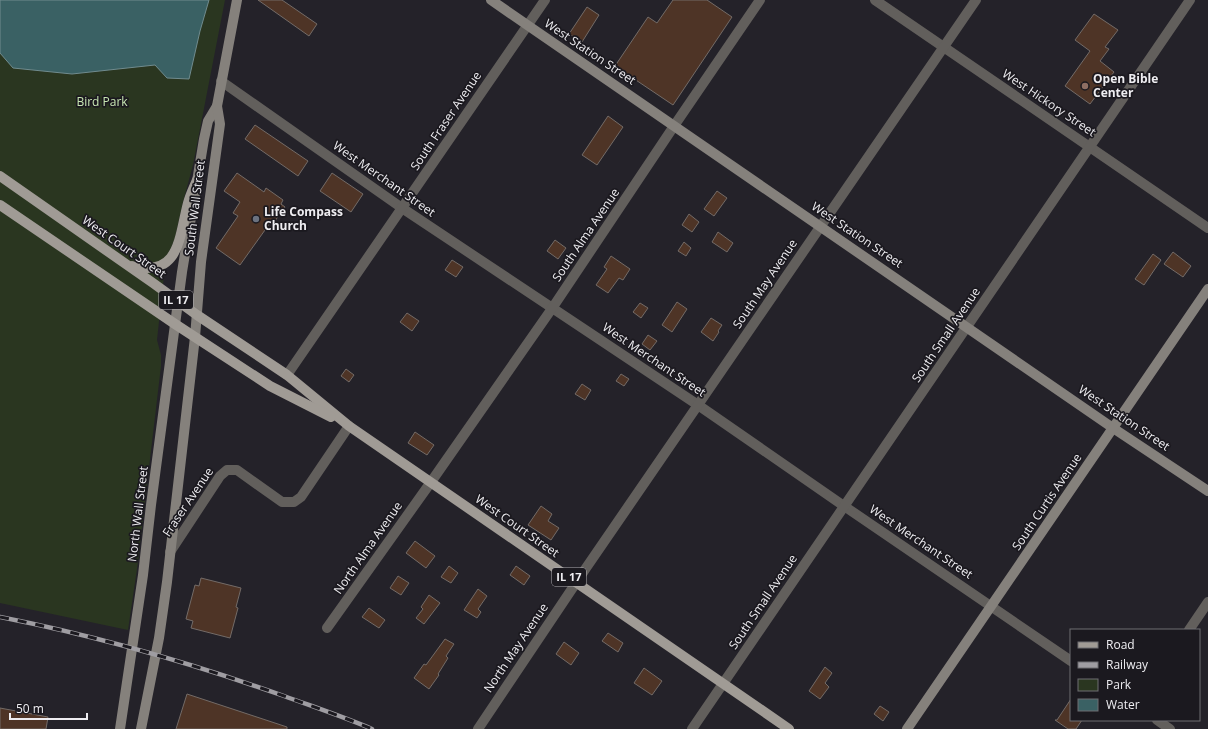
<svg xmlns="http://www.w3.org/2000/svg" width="1208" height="729" font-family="'Open Sans',sans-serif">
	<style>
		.green { fill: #2a3620 }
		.water { fill: #3a6164; stroke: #708b8e }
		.building { fill: #4e3426; stroke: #736b67 }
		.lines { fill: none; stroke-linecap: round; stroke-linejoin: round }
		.street { stroke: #625f5c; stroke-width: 10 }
		.secondary { stroke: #85817c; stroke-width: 10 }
		.primary { stroke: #a09b95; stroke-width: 10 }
		.rail-casing { stroke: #9f9da2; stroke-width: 4.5 }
		.rail { stroke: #1b191f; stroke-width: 3; stroke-dasharray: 9; stroke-linecap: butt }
		.education-dot { fill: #8d6e63; stroke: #1b191f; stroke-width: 1.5 }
		.worship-dot { fill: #6b7280; stroke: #1b191f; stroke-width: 1.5 }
		.labels { text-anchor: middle; stroke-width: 3.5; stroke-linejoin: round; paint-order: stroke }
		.shield { fill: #1b191f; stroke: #afadb2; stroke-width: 1 }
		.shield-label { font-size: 11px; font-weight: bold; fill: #eeedf1 }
		.street-label { font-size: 12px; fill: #eeedf1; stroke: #1b191f }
		.poi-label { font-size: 12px; font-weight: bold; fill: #eeedf1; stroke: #1b191f; text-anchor: start }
		.park-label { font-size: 12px; fill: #c8e6b3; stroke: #1b191f }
	</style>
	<rect width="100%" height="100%" fill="#242229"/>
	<path class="green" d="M0,0H225L193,165L183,202L175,238L171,248L166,257L157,340L161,355V366L137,569L128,630L0,603Z"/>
	<path class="water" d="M0,0H209L200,31L189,79L167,78L155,65L72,74L13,68L0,53Z"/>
	<g class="building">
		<path d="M258,0H282L317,24L309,36Z"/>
		<path d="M673,0H707L732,17L673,105L615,66L648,17L657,23Z"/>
		<path d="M587,7L599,15L582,42L569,34Z"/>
		<path d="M1094,14L1118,30L1105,47L1109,49L1100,61L1114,72L1090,104L1065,86L1090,51L1075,40Z"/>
		<path d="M608,116L623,127L597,165L582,155Z"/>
		<path d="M255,125L308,161L298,176L245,139Z"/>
		<path d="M237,173L264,192L266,188L283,200L281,204L285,207L272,225L270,223L240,265L216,248L238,216L233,213L240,202L224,191Z"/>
		<path d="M332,173L363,194L351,212L320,191Z"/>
		<path d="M717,191L727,198L714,216L704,209Z"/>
		<path d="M689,214L699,222L692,232L682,225Z"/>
		<path d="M718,232L733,243L727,252L712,242Z"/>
		<path d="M555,240L566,248L558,259L547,251Z"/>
		<path d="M684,242L691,248L686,256L678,251Z"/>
		<path d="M1173,252L1191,266L1183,277L1164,264Z"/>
		<path d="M1153,254L1161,260L1144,285L1135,279Z"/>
		<path d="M611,256L630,269L623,280L619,278L608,293L596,285L607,269L604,267Z"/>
		<path d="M452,260L463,267L456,277L445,270Z"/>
		<path d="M677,302L687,309L672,332L662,325Z"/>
		<path d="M640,303L648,308L641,318L633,312Z"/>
		<path d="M407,313L419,321L412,331L400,322Z"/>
		<path d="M711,318L722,325L718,331L719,332L713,341L701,332Z"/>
		<path d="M648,335L657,341L650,350L642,344Z"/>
		<path d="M346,369L354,375L349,382L341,376Z"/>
		<path d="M621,374L629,379L624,386L616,381Z"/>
		<path d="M582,384L591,390L585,400L575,394Z"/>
		<path d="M415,432L434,445L427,455L408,443Z"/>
		<path d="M541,506L552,514L548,521L559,528L551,540L528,525Z"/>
		<path d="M415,541L435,556L426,568L406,553Z"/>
		<path d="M449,566L458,573L451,583L441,577Z"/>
		<path d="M516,566L530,576L524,585L510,575Z"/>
		<path d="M398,576L409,583L401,595L390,588Z"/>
		<path d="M201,578L241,588L236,607L238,608L230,638L191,628L193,621L186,619L195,585L199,586Z"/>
		<path d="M478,589L487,596L478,609L481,612L477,618L464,610Z"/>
		<path d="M429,595L440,603L424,624L416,618L423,609L421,607Z"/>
		<path d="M369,608L385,620L379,628L362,617Z"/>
		<path d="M608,633L623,643L618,652L602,641Z"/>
		<path d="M445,639L454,644L446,656L448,658L438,674L439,675L429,689L414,678L424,664L426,665Z"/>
		<path d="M564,642L579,653L571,665L556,654Z"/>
		<path d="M825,667L832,673L825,683L829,687L820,699L809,691Z"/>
		<path d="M644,668L662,681L652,695L634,683Z"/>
		<path d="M187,694L287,727V729H176Z"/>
		<path d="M1071,699V720H1082L1076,729H1068L1055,720H1057Z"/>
		<path d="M880,706L889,712L883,721L874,714Z"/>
		<path d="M0,708L48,717L46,729H0Z"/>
	</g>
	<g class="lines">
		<g class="street">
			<path d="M875,0L1208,228"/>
			<path d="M221,81L402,208L698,405L844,506L1071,661"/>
			<path d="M287,375L545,0"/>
			<path d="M170,552L220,476L227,470H237L282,502H294L301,497L349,426"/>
			<path d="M327,628L431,482L553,307L674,126L760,0"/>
			<path d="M1189,630L1208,602"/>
			<path d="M1157,720L1170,729"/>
			<path d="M478,729L586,568L976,0"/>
			<path d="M692,729L1190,0"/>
		</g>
		<g class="secondary">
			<path d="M491,0L1113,428L1208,491"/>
			<path d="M120,729L143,575L151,505L182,272L204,139L208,121L217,106"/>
			<path d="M141,729L159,638L167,582L195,337L201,262L220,124L217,106L237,0"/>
			<path d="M907,729L1208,289"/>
		</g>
		<g class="primary">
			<path d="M0,176L153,283L197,315L287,375L349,426L789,729"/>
			<path d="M0,205L175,324L270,386L331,417"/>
			<path d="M132,266C180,278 179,237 188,203C190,195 194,187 197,180"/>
		</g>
		<defs>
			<path id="rail" d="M0,617C97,636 191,663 284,696C314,707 344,717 372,729"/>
		</defs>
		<use href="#rail" class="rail-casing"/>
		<use href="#rail" class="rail"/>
	</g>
	<circle class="education-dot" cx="1085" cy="86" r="4"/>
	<circle class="worship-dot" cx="256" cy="219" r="4"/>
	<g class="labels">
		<g class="shield">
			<rect x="159" y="291" width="34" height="18" rx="3"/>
			<rect x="552" y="568" width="34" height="18" rx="3"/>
		</g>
		<g class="shield-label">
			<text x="176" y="304">IL 17</text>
			<text x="569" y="581">IL 17</text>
		</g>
		<g class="street-label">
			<text transform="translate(590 52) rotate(34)" y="4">West Station Street</text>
			<text transform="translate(1049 103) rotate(34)" y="4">West Hickory Street</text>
			<text transform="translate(446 121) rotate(-56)" y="4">South Fraser Avenue</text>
			<text transform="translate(384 179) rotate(35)" y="4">West Merchant Street</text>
			<text transform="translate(195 208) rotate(-83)" y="4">South Wall Street</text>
			<text transform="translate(586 235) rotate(-56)" y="4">South Alma Avenue</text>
			<text transform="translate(857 235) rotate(34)" y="4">West Station Street</text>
			<text transform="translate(124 247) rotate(35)" y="4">West Court Street</text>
			<text transform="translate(765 284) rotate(-56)" y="4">South May Avenue</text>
			<text transform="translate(946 335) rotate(-56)" y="4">South Small Avenue</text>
			<text transform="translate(654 360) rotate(34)" y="4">West Merchant Street</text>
			<text transform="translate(1124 418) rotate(34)" y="4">West Station Street</text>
			<text transform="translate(188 502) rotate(-56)" y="4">Fraser Avenue</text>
			<text transform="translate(1047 502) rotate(-56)" y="4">South Curtis Avenue</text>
			<text transform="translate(138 514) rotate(-83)" y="4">North Wall Street</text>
			<text transform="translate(517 526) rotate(35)" y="4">West Court Street</text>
			<text transform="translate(921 542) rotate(34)" y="4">West Merchant Street</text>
			<text transform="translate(368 548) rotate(-55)" y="4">North Alma Avenue</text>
			<text transform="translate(763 602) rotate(-56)" y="4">South Small Avenue</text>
			<text transform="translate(516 648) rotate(-56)" y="4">North May Avenue</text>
		</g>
		<g class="poi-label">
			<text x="1093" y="83">Open Bible<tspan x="1093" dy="14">Center</tspan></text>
			<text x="264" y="216">Life Compass<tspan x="264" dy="14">Church</tspan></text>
		</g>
		<g class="park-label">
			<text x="102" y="106">Bird Park</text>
		</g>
	</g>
	<rect x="1070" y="629" width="130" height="92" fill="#1b191f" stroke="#6f6e73"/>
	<rect x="1078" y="642" width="20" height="6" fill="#a09b95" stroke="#6f6e73"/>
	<text x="1106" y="649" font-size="12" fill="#eeedf1">Road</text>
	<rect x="1078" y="662" width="20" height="6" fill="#9f9da2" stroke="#6f6e73"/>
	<text x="1106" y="669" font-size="12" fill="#eeedf1">Railway</text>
	<rect x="1078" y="679" width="20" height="12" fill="#2a3620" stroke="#6f6e73"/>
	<text x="1106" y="689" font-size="12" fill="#eeedf1">Park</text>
	<rect x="1078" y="699" width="20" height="12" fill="#3a6164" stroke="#6f6e73"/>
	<text x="1106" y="709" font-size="12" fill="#eeedf1">Water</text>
	<path d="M10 713v6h77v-6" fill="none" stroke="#eeedf1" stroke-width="2"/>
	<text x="16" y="713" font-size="12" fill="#eeedf1" stroke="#1b191f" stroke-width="3" paint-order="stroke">50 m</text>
</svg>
